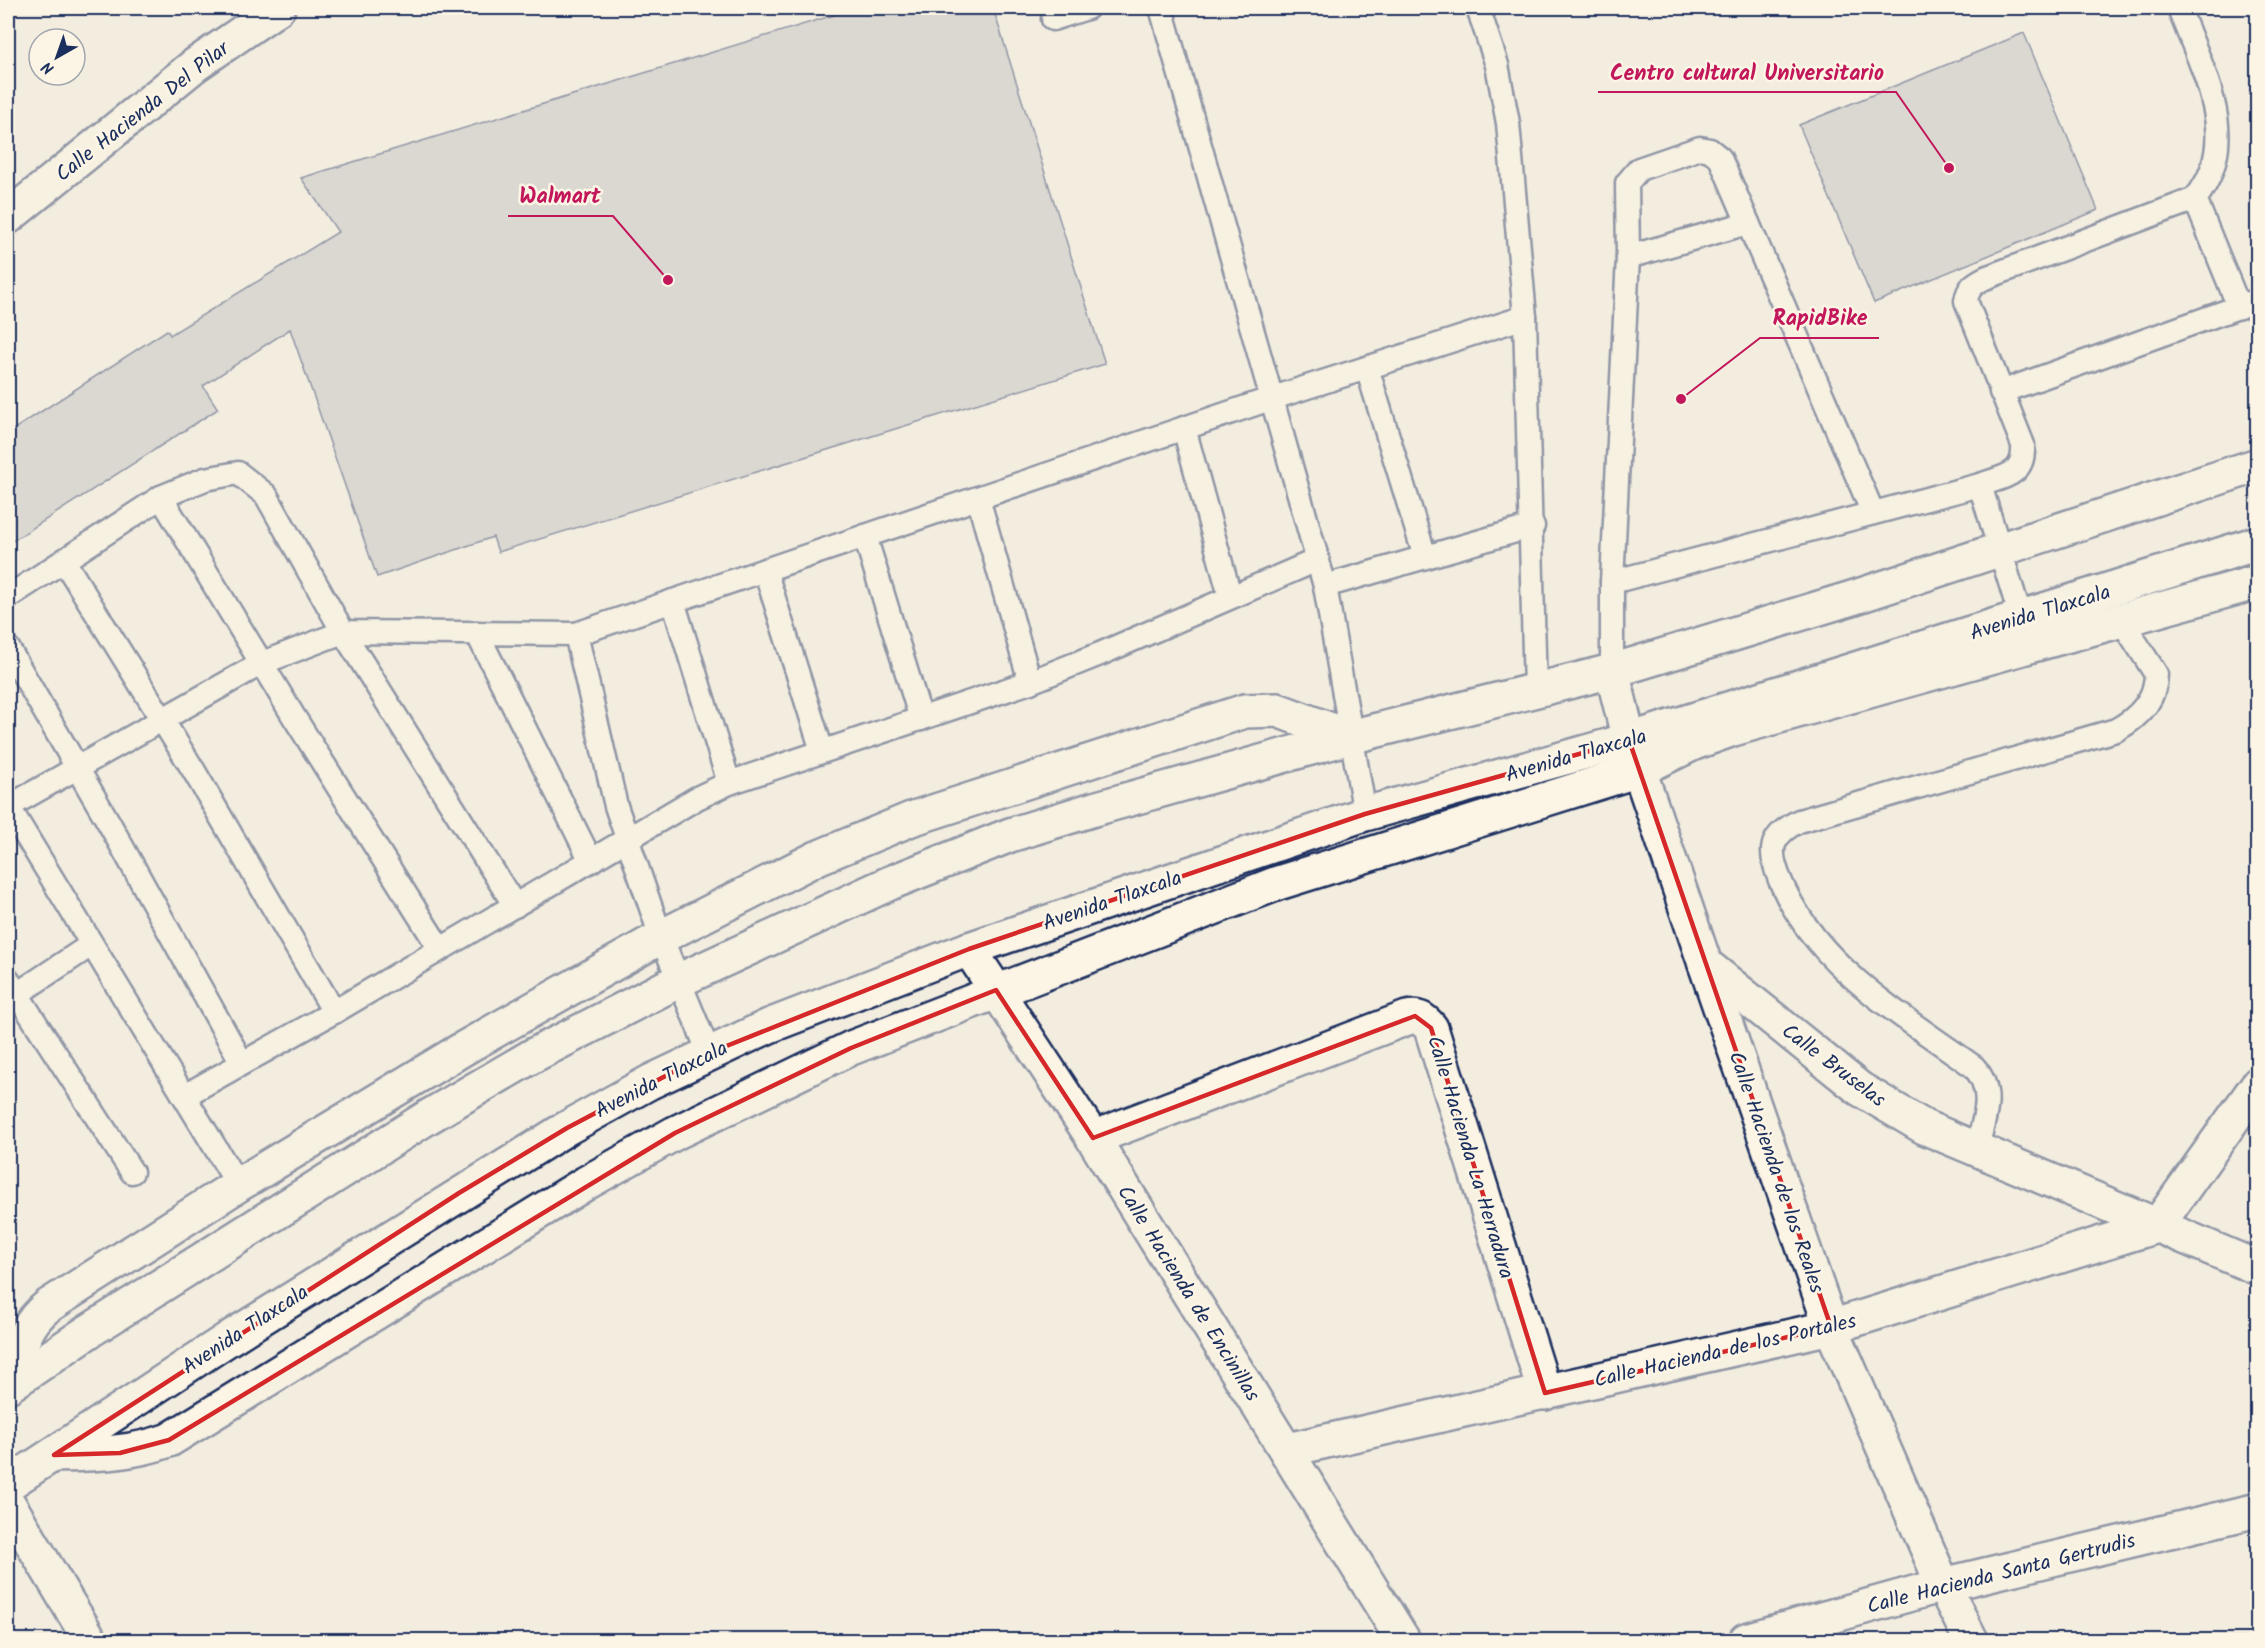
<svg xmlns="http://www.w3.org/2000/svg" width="2265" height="1648" font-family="Kalam,sans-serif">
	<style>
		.building { fill: #bebec0; stroke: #1b2f5e; stroke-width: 1.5 }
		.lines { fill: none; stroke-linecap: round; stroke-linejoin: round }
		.lane-casing { stroke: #1b2f5e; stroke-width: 27 }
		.street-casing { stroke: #1b2f5e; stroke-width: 38 }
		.secondary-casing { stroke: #1b2f5e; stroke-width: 38 }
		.primary-casing { stroke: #1b2f5e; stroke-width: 38 }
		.lane { stroke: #fcf5e5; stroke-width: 22 }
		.street { stroke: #fcf5e5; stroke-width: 33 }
		.secondary { stroke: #fcf5e5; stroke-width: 33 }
		.primary { stroke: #fcf5e5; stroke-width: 33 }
		.marked { fill: none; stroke: #d62828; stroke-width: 4.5; stroke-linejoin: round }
		.labels { text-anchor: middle; stroke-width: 5; stroke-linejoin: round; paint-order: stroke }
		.street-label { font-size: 21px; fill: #1b2f5e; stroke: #fcf5e5 }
		.leader { fill: none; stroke: #c2185b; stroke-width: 2 }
		.callout-dot { fill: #c2185b; stroke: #fcf5e5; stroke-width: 2 }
		.callout-label { font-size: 22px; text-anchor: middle; font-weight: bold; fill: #c2185b; stroke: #fcf5e5; stroke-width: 5; stroke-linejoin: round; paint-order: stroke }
	</style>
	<rect width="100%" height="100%" fill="#f3ede0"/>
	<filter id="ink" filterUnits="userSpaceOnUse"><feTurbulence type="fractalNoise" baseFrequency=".0167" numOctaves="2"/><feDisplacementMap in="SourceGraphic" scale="12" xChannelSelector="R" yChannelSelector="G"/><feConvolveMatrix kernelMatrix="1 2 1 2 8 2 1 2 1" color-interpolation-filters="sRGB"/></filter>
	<g filter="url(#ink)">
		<g class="building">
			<path d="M857,8H993L1105,364L498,552L493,537L377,577L290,329L203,386L218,409L8,544V433L167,330L170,335L338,232L301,178Z"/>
			<path d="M2024,33L2098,210L1874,303L1799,125Z"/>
		</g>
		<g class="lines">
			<defs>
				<g id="lane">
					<path d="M1161,8L1325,586L1365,814"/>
					<path d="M1478,8L1497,65L1508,123L1525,317"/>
					<path d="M1053,19L1087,8"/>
					<path d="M2195,199L2239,307"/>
					<path d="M1628,257L1748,223"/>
					<path d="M1367,368L1425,557"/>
					<path d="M2001,392L2258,300"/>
					<path d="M1184,428L1230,596"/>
					<path d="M1980,485L2021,618"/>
					<path d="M161,497L294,717L440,949"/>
					<path d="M978,498L1030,682"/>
					<path d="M865,536L921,719"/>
					<path d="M64,561L194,771L334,1012"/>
					<path d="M765,570L822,751"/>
					<path d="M1612,582L1980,485C2004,476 2025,476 2023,445L1966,301C1968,288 1973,284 1985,278L2195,199C2244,140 2201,69 2179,8"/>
					<path d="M1325,586L1533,526"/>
					<path d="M8,597L161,497L205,479L238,473L266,495L343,632L576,634"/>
					<path d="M673,601L729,783"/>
					<path d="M477,633L591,861"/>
					<path d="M8,648L109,823L242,1063"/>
					<path d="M1612,671V582L1628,257L1627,183L1639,169L1700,148L1710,150L1720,158L1873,513"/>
					<path d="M8,806L238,1185"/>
					<path d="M8,807L262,663L343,632L515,906"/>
					<path d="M8,980L132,1172"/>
					<path d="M8,1000L91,945"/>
					<path d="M709,1053L661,937L616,806L576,634L1273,398L1525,317L1535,690"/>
					<path d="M184,1096L334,1012L697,798L729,783L1030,682L1100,654L1317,560"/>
					<path d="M1976,1151C1983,1121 1997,1093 1974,1067C1901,1014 1816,967 1780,880C1768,851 1769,836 1799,821L2116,730C2138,718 2156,701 2156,674L2122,621"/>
				</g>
				<g id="street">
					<path d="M8,217L195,65L278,8"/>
					<path d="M969,949L1093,1138L1403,1640"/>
					<path d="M1705,964L1831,1327L1943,1585L1971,1640"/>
					<path d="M1093,1138L1407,1018C1419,1015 1424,1020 1431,1028L1545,1393"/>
					<path d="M1287,1450L1831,1327L2157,1226L2258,1084"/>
					<path d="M1746,1640L1943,1585L2258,1510"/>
				</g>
				<g id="secondary">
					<path d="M1612,671L1629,740L1705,964L1860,1089L1924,1127L2258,1268"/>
					<path d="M9,1385C18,1356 22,1326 48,1306L238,1185L466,1047L661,937L817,858L911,819L1245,711L1277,710L1350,737"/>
					<path d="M54,1455C95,1454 131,1454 169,1440L586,1183L675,1133L851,1048L1278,883L1639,770L1694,743L1733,729L2258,582"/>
				</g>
				<g id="primary">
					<path d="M8,1386L86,1333L428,1117L534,1055L680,980L890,883L1010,835L1094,809L1350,737L1612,671L1852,598L2258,465"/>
					<path d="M8,1484L228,1339L567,1128L650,1082L769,1026L969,949L1365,814L1629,740L2258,543"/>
					<path d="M8,1503L90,1640"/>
				</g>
			</defs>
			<use href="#lane" class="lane-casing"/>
			<use href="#street" class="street-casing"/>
			<use href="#secondary" class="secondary-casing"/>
			<use href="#primary" class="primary-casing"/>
			<use href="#lane" class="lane"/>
			<use href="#street" class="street"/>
			<use href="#secondary" class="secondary"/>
			<use href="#primary" class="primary"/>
		</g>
	</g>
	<path d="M0 0H2265V1648H0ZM1629,740L1831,1327L1545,1393L1431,1028L1415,1016L1093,1138L996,990L851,1048L675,1133L169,1440L120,1453L54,1455L459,1193L567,1128L709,1053L969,949L1365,814Z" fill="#f3ede0" fill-opacity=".55" fill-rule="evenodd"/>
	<path class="marked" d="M1629,740L1831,1327L1545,1393L1431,1028L1415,1016L1093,1138L996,990L851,1048L675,1133L169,1440L120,1453L54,1455L459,1193L567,1128L709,1053L969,949L1365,814Z"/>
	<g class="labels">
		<g class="street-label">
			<text transform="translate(142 111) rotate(-38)" y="7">Calle Hacienda Del Pilar</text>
			<text transform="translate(2040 612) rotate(-17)" y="7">Avenida Tlaxcala</text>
			<text transform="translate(1576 755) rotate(-16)" y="7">Avenida Tlaxcala</text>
			<text transform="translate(1112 900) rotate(-19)" y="7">Avenida Tlaxcala</text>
			<text transform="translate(1834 1065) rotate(37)" y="7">Calle Bruselas</text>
			<text transform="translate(661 1079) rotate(-27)" y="7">Avenida Tlaxcala</text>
			<text transform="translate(1471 1157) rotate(73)" y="7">Calle Hacienda La Herradura</text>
			<text transform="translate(1777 1172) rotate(71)" y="7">Calle Hacienda de los Reales</text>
			<text transform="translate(1189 1293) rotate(58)" y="7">Calle Hacienda de Encinillas</text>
			<text transform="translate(245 1329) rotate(-33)" y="7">Avenida Tlaxcala</text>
			<text transform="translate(1725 1350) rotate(-13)" y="7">Calle Hacienda de los Portales</text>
			<text transform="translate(2001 1573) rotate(-14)" y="7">Calle Hacienda Santa Gertrudis</text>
		</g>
	</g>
	<path class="leader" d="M1949 168L1896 92H1598M668 280L613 216H508M1681 399L1760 338H1879"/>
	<g class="callout-dot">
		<circle cx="1949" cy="168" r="6"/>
		<circle cx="668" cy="280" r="6"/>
		<circle cx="1681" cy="399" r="6"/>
	</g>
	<g class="callout-label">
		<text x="1747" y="80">Centro cultural Universitario</text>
		<text x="560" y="203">Walmart</text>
		<text x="1820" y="325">RapidBike</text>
	</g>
	<rect width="2265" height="1648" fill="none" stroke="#fcf5e5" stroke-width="30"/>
	<rect x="15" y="15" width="2235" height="1618" fill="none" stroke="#1b2f5e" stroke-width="2" filter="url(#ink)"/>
	<g transform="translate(57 57) rotate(220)"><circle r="28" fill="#fcf5e5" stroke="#a2a6af" stroke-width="1.5"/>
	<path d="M0-4.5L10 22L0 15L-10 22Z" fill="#1b2f5e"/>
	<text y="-9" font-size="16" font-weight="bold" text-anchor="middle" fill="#1b2f5e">N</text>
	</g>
</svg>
